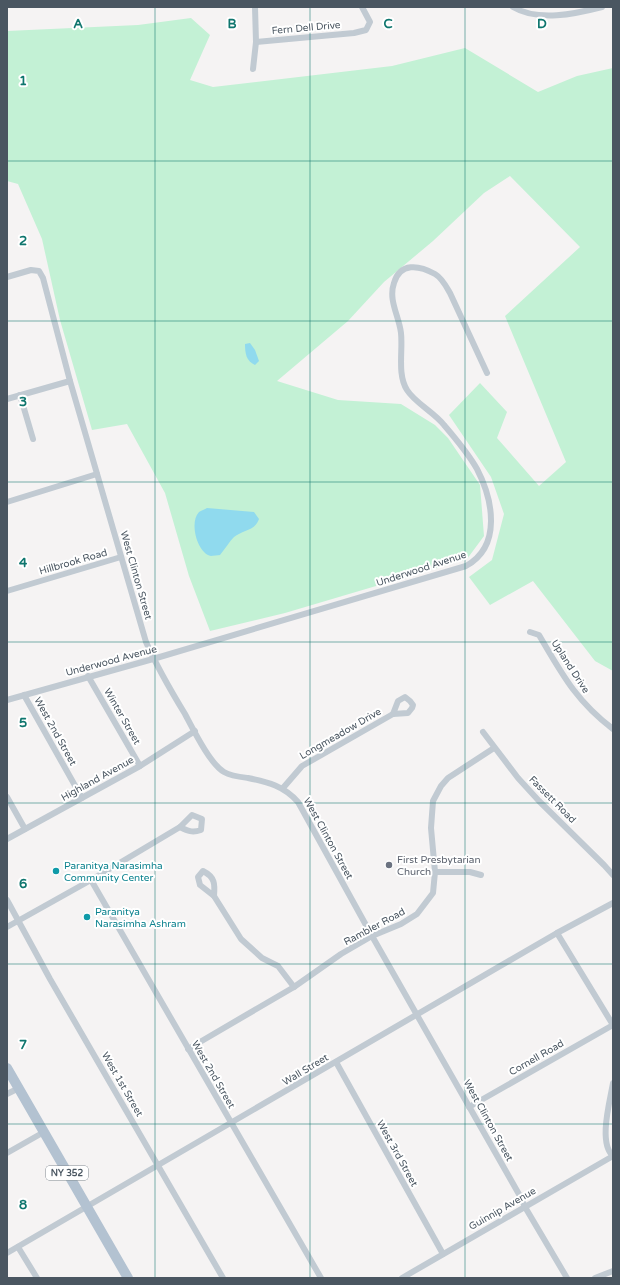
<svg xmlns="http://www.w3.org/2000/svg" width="620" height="1285" font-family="'Varela Round',sans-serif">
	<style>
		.green { fill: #c3f1d5 }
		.water { fill: #90daee }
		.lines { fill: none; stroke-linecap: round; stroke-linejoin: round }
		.street { stroke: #c1cad2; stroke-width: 6 }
		.primary { stroke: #b3c2d1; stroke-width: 10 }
		.grid { fill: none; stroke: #0f766e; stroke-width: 1; stroke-opacity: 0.55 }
		.worship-dot { fill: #6b7280; stroke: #fff; stroke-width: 1.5 }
		.culture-dot { fill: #0f9aa8; stroke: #fff; stroke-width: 1.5 }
		.labels { text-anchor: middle; stroke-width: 4; stroke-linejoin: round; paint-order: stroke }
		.shield { fill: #fff; stroke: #808990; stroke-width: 1 }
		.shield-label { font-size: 9px; font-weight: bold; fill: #4a5661 }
		.street-label { font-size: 10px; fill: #4a5661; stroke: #fff }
		.worship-label { font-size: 10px; fill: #5b616d; stroke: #fff; text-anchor: start }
		.culture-label { font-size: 10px; fill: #0d838f; stroke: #fff; text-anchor: start }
		.grid-label { font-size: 13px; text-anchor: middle; font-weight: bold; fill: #0f766e; stroke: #fff; stroke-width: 4; stroke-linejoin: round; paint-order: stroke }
	</style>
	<rect width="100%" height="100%" fill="#f5f3f3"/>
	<path class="green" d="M191,18L210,35L190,80L213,87L392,66L465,48L538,92L577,76L613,68V671L595,661L533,581L490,605L469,577L492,560L504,514L491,477L449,415L480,383L507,412L497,438L539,486L566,462L505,316L580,247L510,176L484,193L433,241L384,282L348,321L277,381L338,400L401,404L435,425L448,438L480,485L484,536L467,559L285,613L210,631L189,576L165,493L127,424L92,430L60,320L42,239L18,184L7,181V31L138,25Z"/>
	<g class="water">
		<path d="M250,343L255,350L259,361L255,365C246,361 245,353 245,344Z"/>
		<path d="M207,508L254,512L259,519C255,531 242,530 234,537C229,542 225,549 220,555C218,555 213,556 211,556C197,553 189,522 199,512C201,511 205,509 207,508Z"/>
	</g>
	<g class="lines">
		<g class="street">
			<path d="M513,7C538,22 575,14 602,7"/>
			<path d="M256,42L354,33L366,30L370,22L362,7"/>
			<path d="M253,69L256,42L255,7"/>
			<path d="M7,277L31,270L39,271L43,278L70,381L146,642C157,667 171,691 185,714C193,729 210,764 224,772C231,776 240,777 248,778C268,782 284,786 298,802L372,936L520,1196L525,1207L567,1278"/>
			<path d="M20,395L33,439"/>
			<path d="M7,399L70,381"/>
			<path d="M7,502L97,474"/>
			<path d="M7,591L121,557"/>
			<path d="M530,632L539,635C562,674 576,701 613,729"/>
			<path d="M88,676L140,766"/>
			<path d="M24,695L82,798"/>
			<path d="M405,697L410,701L413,705L412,708L408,713L393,714L398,701Z"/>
			<path d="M7,700L153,659L466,566C502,546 493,500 477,469C468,453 456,439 444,425C434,412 415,403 407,390C397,374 403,351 401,333C399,316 388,300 394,283C400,262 419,265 435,274C442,278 446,286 450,293L487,373"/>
			<path d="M483,732L518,778L539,801L604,865L613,875"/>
			<path d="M283,788L302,766L393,714"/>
			<path d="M7,797L25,829"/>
			<path d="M192,815L202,819L201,830C192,833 188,831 180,827Z"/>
			<path d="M7,839L140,766L195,731"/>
			<path d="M203,871C215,877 215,884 214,896L200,885L198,877Z"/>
			<path d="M435,872H470L481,875"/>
			<path d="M91,880L321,1278"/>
			<path d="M214,896L241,939L262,958L278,966L294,987"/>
			<path d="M7,900L50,979L223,1278"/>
			<path d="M7,927L91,880L180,827"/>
			<path d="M557,933L613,1025"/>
			<path d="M188,1049L294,987L341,954L372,936L401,924L417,914L433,893L435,872L431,828L433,801L441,786L448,778L494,748"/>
			<path d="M336,1062L443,1254"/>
			<path d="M613,1083C610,1101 598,1143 613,1156"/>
			<path d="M7,1094L19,1088"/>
			<path d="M469,1107L613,1025"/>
			<path d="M7,1153L44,1132"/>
			<path d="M18,1247L37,1278"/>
			<path d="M7,1253L557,933L613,903"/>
			<path d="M402,1278L613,1156"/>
			<path d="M595,1278L613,1271"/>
		</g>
		<path class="primary" d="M7,1068L128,1278"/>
	</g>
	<path class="grid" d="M155,7V1278M310,7V1278M465,7V1278M7,161H613M7,321H613M7,482H613M7,642H613M7,803H613M7,964H613M7,1124H613"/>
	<circle class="worship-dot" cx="389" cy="865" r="4"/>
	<g class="culture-dot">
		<circle cx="56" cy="871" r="4"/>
		<circle cx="87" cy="917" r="4"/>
	</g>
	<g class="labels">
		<rect class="shield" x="46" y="1166" width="42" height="14" rx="3"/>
		<g class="shield-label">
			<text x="67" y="1176">NY 352</text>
		</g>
		<g class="street-label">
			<text transform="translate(306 27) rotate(-5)" y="4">Fern Dell Drive</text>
			<text transform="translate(73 561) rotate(-16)" y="4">Hillbrook Road</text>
			<text transform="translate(421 568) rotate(-18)" y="4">Underwood Avenue</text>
			<text transform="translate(137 575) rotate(74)" y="4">West Clinton Street</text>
			<text transform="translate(111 660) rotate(-15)" y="4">Underwood Avenue</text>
			<text transform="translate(571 666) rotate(57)" y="4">Upland Drive</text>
			<text transform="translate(123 716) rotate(60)" y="4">Winter Street</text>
			<text transform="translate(56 731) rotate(61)" y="4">West 2nd Street</text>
			<text transform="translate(340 733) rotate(-30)" y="4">Longmeadow Drive</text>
			<text transform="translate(97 778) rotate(-29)" y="4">Highland Avenue</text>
			<text transform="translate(553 799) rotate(45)" y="4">Fassett Road</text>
			<text transform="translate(329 838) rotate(61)" y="4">West Clinton Street</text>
			<text transform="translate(374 926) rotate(-28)" y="4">Rambler Road</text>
			<text transform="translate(536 1057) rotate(-30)" y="4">Cornell Road</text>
			<text transform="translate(305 1069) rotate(-31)" y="4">Wall Street</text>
			<text transform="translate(214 1074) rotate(60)" y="4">West 2nd Street</text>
			<text transform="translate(123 1084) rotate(60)" y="4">West 1st Street</text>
			<text transform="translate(489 1120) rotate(61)" y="4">West Clinton Street</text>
			<text transform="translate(398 1153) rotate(61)" y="4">West 3rd Street</text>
			<text transform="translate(502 1208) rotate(-30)" y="4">Guinnip Avenue</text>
		</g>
		<g class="worship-label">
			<text x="397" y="863">First Presbytarian<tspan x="397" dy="12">Church</tspan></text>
		</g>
		<g class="culture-label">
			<text x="64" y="869">Paranitya Narasimha<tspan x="64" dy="12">Community Center</tspan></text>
			<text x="95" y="915">Paranitya<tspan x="95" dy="12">Narasimha Ashram</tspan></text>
		</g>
	</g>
	<g class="grid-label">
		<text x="78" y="28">A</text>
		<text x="232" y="28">B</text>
		<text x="388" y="28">C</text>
		<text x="542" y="28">D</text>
		<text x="23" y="85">1</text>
		<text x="23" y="245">2</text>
		<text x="23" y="406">3</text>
		<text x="23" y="567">4</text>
		<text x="23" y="727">5</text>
		<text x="23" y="888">6</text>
		<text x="23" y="1049">7</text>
		<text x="23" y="1209">8</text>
	</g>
	<rect width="620" height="1285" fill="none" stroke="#4a5661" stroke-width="16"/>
</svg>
